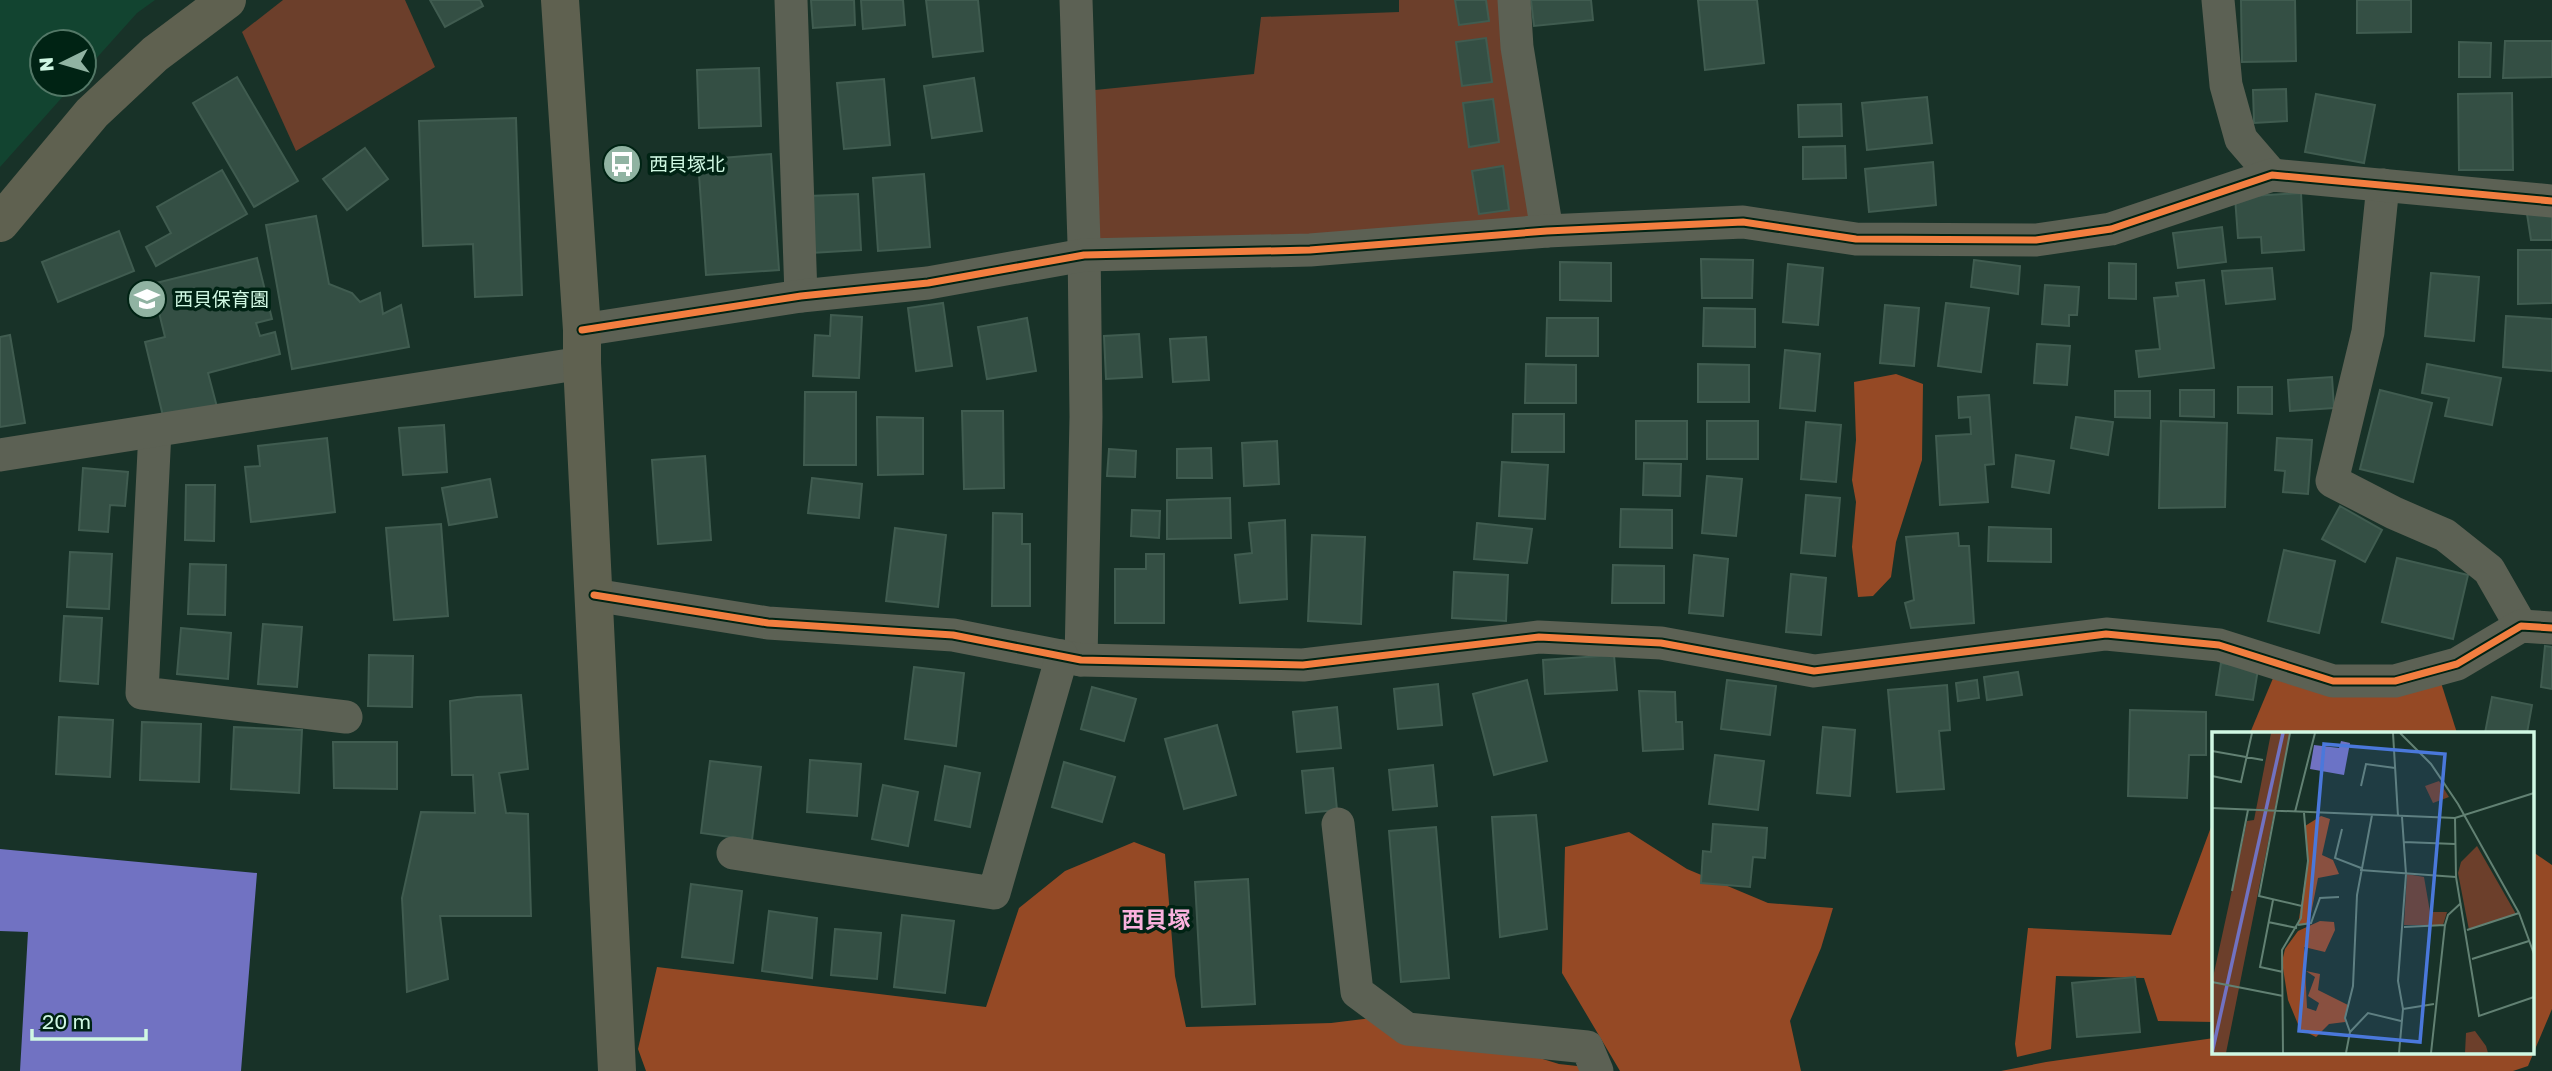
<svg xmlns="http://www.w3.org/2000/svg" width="2552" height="1071" font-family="'Golos Text','Noto Sans JP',sans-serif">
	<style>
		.built { fill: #124430 }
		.green { fill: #6c3f2b }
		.forest { fill: #954925 }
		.water { fill: #7172c2 }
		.building { fill: #344f44; stroke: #405c50; stroke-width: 2 }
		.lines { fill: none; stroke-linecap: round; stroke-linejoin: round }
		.street { stroke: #5c6154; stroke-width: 33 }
		.secondary { stroke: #5f6150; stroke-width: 38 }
		.cycleway-casing { stroke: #002314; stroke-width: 11 }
		.cycleway { stroke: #f27e40; stroke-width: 7 }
		.labels { text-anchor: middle; stroke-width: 7; stroke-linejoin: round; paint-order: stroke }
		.poi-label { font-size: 19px; fill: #d0f8e3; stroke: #002314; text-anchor: start }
		.quarter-label { font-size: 23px; font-weight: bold; fill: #fab2de; stroke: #002314 }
		.inset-river { fill: none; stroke: #7172c2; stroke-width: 3.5 }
		.inset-road { fill: none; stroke: #628173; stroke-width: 2 }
		.view { fill: #4a78db; fill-opacity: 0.15; stroke: #4a78db; stroke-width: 3.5 }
		.inset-edge { fill: none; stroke: #d0f8e3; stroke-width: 3.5 }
	</style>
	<rect width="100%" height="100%" fill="#183228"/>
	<path class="built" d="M0,0H155L137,13L84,72V42H42V84H74L0,167Z"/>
	<g class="green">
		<path d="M283,0H405L435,67L296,151L242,32Z"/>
		<path d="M1399,0H1515L1532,232L1084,243L1095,90L1254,74L1261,17L1399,12Z"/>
	</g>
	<g class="forest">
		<path d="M1896,374L1923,384L1922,460L1896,542L1891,577L1873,596L1858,597L1852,547L1856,502L1852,480L1856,440L1854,382Z"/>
		<path d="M2279,664L2437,670L2457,733H2250Z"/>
		<path d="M2214,819V1022L2158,1021L2144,978L2056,976L2051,1049L2017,1057L2015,1044L2028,928L2171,935Z"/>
		<path d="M1629,832L1687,869L1768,903L1833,908L1821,948L1790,1021L1801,1071H1620L1562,973L1565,847Z"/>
		<path d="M1134,842L1165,854L1175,976L1186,1027L1331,1023L1388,1016L1468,1036L1559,1064L1595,1068L1596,1071H646L638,1049L657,967L986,1007L1019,908L1065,871Z"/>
		<path d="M2533,852L2552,865V1009L2528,1066L2513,1071H2001L2046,1062L2214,1038V1052H2533Z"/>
	</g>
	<path class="water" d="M0,849L257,873L241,1071H20L28,932L0,931Z"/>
	<g class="building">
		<path d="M430,0H480L483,6L445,27Z"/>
		<path d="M811,0H854L855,25L813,28Z"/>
		<path d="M861,0H903L905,25L863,29Z"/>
		<path d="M926,0H978L983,51L933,57Z"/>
		<path d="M1455,0H1486L1489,21L1459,25Z"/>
		<path d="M1531,0H1591L1593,20L1534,26Z"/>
		<path d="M1698,0H1757L1764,63L1705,70Z"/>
		<path d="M2241,0H2295L2296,61L2242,62Z"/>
		<path d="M2357,0H2411V32L2357,33Z"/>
		<path d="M1486,38L1492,82L1462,86L1456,42Z"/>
		<path d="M2505,41H2552V77L2503,78Z"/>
		<path d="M2459,42L2491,43L2490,77H2459Z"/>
		<path d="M759,68L761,126L699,128L697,70Z"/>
		<path d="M237,77L298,181L254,207L193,103Z"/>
		<path d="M974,78L982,131L932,138L924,86Z"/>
		<path d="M884,79L890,145L844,149L837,83Z"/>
		<path d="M2286,89L2287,121L2254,123L2253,90Z"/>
		<path d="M2512,93L2513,170H2459L2458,94Z"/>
		<path d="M2316,94L2375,105L2364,163L2305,152Z"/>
		<path d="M1927,97L1932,143L1867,150L1862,103Z"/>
		<path d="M1493,99L1499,142L1469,147L1463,103Z"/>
		<path d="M1841,104L1842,136L1799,137L1798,105Z"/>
		<path d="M516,118L522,295L475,297L473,244L423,246L419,121Z"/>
		<path d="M1845,146L1846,178L1803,179V147Z"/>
		<path d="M365,148L388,179L347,210L323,179Z"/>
		<path d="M771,154L779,270L706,275L698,160Z"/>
		<path d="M1933,162L1936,205L1869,212L1865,169Z"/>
		<path d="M1503,166L1509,210L1479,214L1472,171Z"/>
		<path d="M222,170L247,214L156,266L146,247L171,233L157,207Z"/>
		<path d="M924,174L930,247L878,251L873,178Z"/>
		<path d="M2301,193L2304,250L2262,253L2261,237L2238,238L2235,197Z"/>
		<path d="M858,194L861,250L811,253L809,196Z"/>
		<path d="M2527,214H2552V240H2531Z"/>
		<path d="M316,216L329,284L352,293L360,302L380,293L383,314L401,305L409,347L292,369L266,225Z"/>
		<path d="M2222,227L2226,262L2178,268L2173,233Z"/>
		<path d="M119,231L134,271L58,302L42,262Z"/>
		<path d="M2518,250H2552V303L2518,304Z"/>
		<path d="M257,258L272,319L256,323L260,336L275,332L280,354L208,373L217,407L164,420L145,342L165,337L152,284Z"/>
		<path d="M1701,259L1753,260L1752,298H1702Z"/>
		<path d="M1974,260L2020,266L2018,294L1971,287Z"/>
		<path d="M1560,262L1611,263V301L1560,300Z"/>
		<path d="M2109,263L2136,264V299L2109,298Z"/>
		<path d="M1788,264L1823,268L1818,325L1783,322Z"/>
		<path d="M2272,268L2275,299L2226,304L2222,271Z"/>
		<path d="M2431,273L2479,277L2474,341L2425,336Z"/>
		<path d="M2204,280L2214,368L2139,377L2136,351L2160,349L2154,298L2178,296L2176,283Z"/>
		<path d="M2045,285L2079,287L2077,315H2069V326L2042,324Z"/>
		<path d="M943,303L952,366L916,371L908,308Z"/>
		<path d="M1946,303L1989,308L1981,372L1938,366Z"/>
		<path d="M1885,305L1919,308L1914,366L1880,363Z"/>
		<path d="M1704,308L1755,309V347L1703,346Z"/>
		<path d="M831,315L862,317L859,378L813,376L815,335L830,336Z"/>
		<path d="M2506,316L2552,319V371L2503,367Z"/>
		<path d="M1027,318L1036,371L987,379L978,327Z"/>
		<path d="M1547,318H1598V356H1546Z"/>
		<path d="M1139,334L1142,377L1106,379L1104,336Z"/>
		<path d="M10,335L25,423L0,427V337Z"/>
		<path d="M1206,337L1209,380L1173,382L1170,339Z"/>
		<path d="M2037,344L2070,346L2067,385L2034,383Z"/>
		<path d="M1785,350L1820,354L1815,411L1780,408Z"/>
		<path d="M1526,364L1576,365V403H1525Z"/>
		<path d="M1698,364L1749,365V402H1698Z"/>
		<path d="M2427,364L2501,378L2492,425L2445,416L2449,398L2422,393Z"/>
		<path d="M2332,377L2334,408L2290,411L2288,380Z"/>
		<path d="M2238,387H2272V414L2238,413Z"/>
		<path d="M2180,390H2214V417L2180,416Z"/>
		<path d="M2380,390L2432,403L2413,482L2360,469Z"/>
		<path d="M2115,391H2150V418L2115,417Z"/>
		<path d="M805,392H856V465H804Z"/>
		<path d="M1989,395L1994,464L1985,465L1988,502L1940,505L1936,436L1971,434L1970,417L1959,418L1958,397Z"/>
		<path d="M962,411H1003L1004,488L964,489Z"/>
		<path d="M1513,414H1564V452H1512Z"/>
		<path d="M877,417L923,418V474L878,475Z"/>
		<path d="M2076,417L2113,422L2108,455L2071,448Z"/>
		<rect x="1636" y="421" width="51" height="38"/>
		<rect x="1707" y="421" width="51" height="38"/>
		<path d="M2161,421L2227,423L2225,507L2159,508Z"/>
		<path d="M1806,422L1841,425L1836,482L1801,479Z"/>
		<path d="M444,425L447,472L403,475L399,428Z"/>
		<path d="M327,438L335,512L251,522L245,467L260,466L258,446Z"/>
		<path d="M2277,438L2312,440L2308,494L2283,492L2285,471L2275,470Z"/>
		<path d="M1277,441L1279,484L1244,486L1242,443Z"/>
		<path d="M1211,448L1212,478H1177V449Z"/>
		<path d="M1109,449L1136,451L1135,477L1107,476Z"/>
		<path d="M2016,455L2054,461L2049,493L2012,487Z"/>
		<path d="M705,456L711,540L658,544L652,460Z"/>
		<path d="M1502,462L1548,465L1545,519L1499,516Z"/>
		<path d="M1644,463L1681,464L1680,496L1643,495Z"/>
		<path d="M83,468L128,472L125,506L110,505L108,532L79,530Z"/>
		<path d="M1707,476L1742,479L1736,536L1702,533Z"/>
		<path d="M812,478L862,484L859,518L808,513Z"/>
		<path d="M490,479L497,517L449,525L442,488Z"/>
		<path d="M186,485H215L214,541L185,540Z"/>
		<path d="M1806,495L1840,498L1835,556L1801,553Z"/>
		<path d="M1230,498L1231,538L1167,539V500Z"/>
		<path d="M2340,506L2382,530L2365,562L2322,539Z"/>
		<path d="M1621,509L1672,510V548L1620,547Z"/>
		<path d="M1132,510L1160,511L1159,538L1131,536Z"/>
		<path d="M993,513L1022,514V544H1030V606H992Z"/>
		<path d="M1285,520L1287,599L1240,603L1235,555L1252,553L1249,523Z"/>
		<path d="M1477,523L1532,529L1527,563L1474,559Z"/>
		<path d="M441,524L448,616L394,620L386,528Z"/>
		<path d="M1989,527L2051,529V562L1988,561Z"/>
		<path d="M895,528L946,535L938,607L886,601Z"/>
		<path d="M1958,533L1959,546H1969L1974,623L1911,628L1905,603L1914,600L1906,537Z"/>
		<path d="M1312,535L1365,537L1361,624L1308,621Z"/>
		<path d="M2284,550L2335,561L2319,633L2268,621Z"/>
		<path d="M70,552L112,554L109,609L67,607Z"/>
		<path d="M1146,554H1164V623H1115V569H1146Z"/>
		<path d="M1694,555L1728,559L1723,616L1689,613Z"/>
		<path d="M2397,558L2468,575L2453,639L2382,622Z"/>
		<path d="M190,564L226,565L225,615L188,614Z"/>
		<path d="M1613,565L1664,566V603H1612Z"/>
		<path d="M1454,572L1508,575L1506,621L1452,618Z"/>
		<path d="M1791,574L1826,578L1821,635L1786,632Z"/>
		<path d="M64,616L102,618L98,684L60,681Z"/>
		<path d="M263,624L302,627L297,687L258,684Z"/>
		<path d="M181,628L231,633L228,679L177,674Z"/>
		<path d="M2545,646L2552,647V689L2541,687Z"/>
		<path d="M369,655L413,656L412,707L368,706Z"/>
		<path d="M1614,655L1617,690L1545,694L1543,660Z"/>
		<path d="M2221,663L2258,669L2253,700L2216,695Z"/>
		<path d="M914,667L964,673L956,746L905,739Z"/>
		<path d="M2018,672L2022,695L1987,700L1984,677Z"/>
		<path d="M1527,680L1547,761L1494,775L1473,694Z"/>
		<path d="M1727,680L1776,686L1770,735L1721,729Z"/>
		<path d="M1977,680L1979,698L1958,701L1956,683Z"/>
		<path d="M1438,684L1442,725L1398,729L1394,689Z"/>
		<path d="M1947,685L1950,730L1939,731L1944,789L1897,792L1888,690Z"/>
		<path d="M1092,687L1136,699L1124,741L1081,729Z"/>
		<path d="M1639,691L1675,692L1676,722H1682L1683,749L1643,751Z"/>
		<path d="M521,695L528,769L499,773L506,813L528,814L531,916H440L448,979L407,992L402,898L421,812L475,813L473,775H452L450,701L477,697Z"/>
		<path d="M2492,697L2532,705L2527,733H2485Z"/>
		<path d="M1337,707L1341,748L1297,752L1293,712Z"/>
		<path d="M2130,710L2206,712V755H2189L2187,798L2128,796Z"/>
		<path d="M59,717L113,720L110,777L56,774Z"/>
		<path d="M142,722L201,724L199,782L140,780Z"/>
		<path d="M1217,725L1236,795L1184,809L1165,739Z"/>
		<path d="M234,727L302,730L299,793L231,789Z"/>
		<path d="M1823,727L1855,730L1850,796L1817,793Z"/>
		<path d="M333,742H397V789L334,788Z"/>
		<path d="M1715,755L1764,761L1758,810L1709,804Z"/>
		<path d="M810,760L861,764L857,816L807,812Z"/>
		<path d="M710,761L761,767L752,840L701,833Z"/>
		<path d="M1064,762L1115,777L1102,822L1052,807Z"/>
		<path d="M1433,765L1437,806L1393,810L1389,770Z"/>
		<path d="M945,766L980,773L970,827L935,820Z"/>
		<path d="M1333,768L1337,810L1306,813L1302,771Z"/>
		<path d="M883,785L918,792L908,846L872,839Z"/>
		<path d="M1536,815L1547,929L1500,937L1492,817Z"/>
		<path d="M1713,824L1767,828L1765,858L1753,857L1750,887L1701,883L1703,851L1711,852Z"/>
		<path d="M1436,827L1449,978L1401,982L1389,831Z"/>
		<path d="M1248,879L1255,1004L1202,1007L1195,882Z"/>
		<path d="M691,884L742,891L733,963L682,957Z"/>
		<path d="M769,911L817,918L812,978L762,971Z"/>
		<path d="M902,915L954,921L945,993L894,987Z"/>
		<path d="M835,929L881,933L877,979L831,975Z"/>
		<path d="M2135,977L2140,1032L2077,1037L2072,983Z"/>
	</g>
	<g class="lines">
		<g class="street">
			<path d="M791,0L801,296"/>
			<path d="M1076,0L1084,243L1086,417L1081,660"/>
			<path d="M1514,0L1517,47L1547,231"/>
			<path d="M2218,0L2226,85L2241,139L2272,175"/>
			<path d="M2383,185L2368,332L2332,481L2394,513L2445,535L2489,570L2521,626"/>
			<path d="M582,330L801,296L928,283L1084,255L1310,250L1547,231L1743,222L1856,239L2036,240L2111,229L2272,175L2552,201"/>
			<path d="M155,431L142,693L346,717"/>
			<path d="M0,455L582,363"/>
			<path d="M594,595L768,623L953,635L1081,660L1303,665L1539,637L1661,643L1814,671L2106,634L2219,645L2333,681H2395L2457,664L2521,626L2552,628"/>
			<path d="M1338,824L1357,992L1407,1029L1587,1047L1597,1071"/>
			<path d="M733,853L994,893L1062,656"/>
		</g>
		<g class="secondary">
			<path d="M560,0L582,330V363L617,1071"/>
			<path d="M0,223L92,113L155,54L227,0"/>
		</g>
		<defs>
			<g id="cycleway">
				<path d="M582,330L801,296L928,283L1084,255L1310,250L1547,231L1743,222L1856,239L2036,240L2111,229L2272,175L2552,201"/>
				<path d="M594,595L768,623L953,635L1081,660L1303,665L1539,637L1661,643L1814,671L2106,634L2219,645L2333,681H2395L2457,664L2521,626L2552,628"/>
			</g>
		</defs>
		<use href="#cycleway" class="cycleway-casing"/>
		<use href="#cycleway" class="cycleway"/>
	</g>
	<defs>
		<symbol id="bus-disc" viewBox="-11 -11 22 22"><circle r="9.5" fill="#90b3a2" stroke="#002314"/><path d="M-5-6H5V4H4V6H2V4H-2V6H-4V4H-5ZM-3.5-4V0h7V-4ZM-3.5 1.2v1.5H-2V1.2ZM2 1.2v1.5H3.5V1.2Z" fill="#fff"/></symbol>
		<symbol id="school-disc" viewBox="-11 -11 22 22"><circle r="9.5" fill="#90b3a2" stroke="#002314"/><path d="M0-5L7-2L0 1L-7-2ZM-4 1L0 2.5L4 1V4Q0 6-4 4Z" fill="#fff"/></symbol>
	</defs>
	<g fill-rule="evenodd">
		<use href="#bus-disc" x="600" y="142" width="44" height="44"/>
		<use href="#school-disc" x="125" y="277" width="44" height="44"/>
	</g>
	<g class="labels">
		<g class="poi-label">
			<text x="649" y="171">西貝塚北</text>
			<text x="174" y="306">西貝保育園</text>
		</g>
		<g class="quarter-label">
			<text x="1156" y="928">西貝塚</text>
		</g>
	</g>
	<g transform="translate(2212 732)">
		<rect width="322" height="322" fill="#183228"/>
		<path d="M59,1H78L14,321H0V250L35,89L42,88ZM227,49L237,65L221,71L213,54ZM265,114L304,182L257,198L246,141L249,130ZM195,142L212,145L218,180H235L231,193H192ZM263,299L274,314L276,321H253L254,301Z" fill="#6c3f2b"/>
		<path d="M109,84L118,87L110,123L121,128L127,142L106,146L97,192L86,193L96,129L93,94ZM108,189L122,190L123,198L113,220L92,215L95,276L104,279L107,271L96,264L103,245L94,239L108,242L106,258L136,273L133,290L117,292L104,305L88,297L76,268L70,230L73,217L86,199Z" fill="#954925"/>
		<path d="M129,9L138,11L132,43L98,37L102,13L127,16Z" fill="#7172c2"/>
		<path class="inset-river" d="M0,321L71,1"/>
		<path class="inset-road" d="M181,1L186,84M188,1L219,32L246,72L307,181L322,222M0,19L51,28M0,44L29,50L40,1M149,54L154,32L183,36M0,76L243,86L322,61M83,80L103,1M243,86L244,145L267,284L322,265M130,97L123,126L149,136M192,110L243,112M148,138L244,145M20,159L36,78M61,168L48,235L71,240M90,174L96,129L92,81M56,190L85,196M86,193L99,191L108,166L127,165M192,195L233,193M255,198L307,181M260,227L317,209M0,250L71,264M191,277L222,272M138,300L156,281L189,289M71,321L70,218L89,186L90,174L47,164L78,1M134,321L138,300L133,286L141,254L145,163L160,83M187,321L191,277L186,249L194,142L190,85M219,321L233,193L236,183L249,171"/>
		<path class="view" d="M112,12L233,22L208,310L87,299Z"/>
		<rect width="322" height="322" class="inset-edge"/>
	</g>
	<g transform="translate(63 63) rotate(265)"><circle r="33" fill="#002314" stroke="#537867" stroke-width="2"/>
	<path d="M0-5L12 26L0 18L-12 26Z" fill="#90b3a2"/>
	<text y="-10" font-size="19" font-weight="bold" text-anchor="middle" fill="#d0f8e3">N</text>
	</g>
	<path d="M32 1029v10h114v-10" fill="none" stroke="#d0f8e3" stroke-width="3.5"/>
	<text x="42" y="1029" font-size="21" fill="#d0f8e3" stroke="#002314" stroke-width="5" paint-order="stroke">20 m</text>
</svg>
